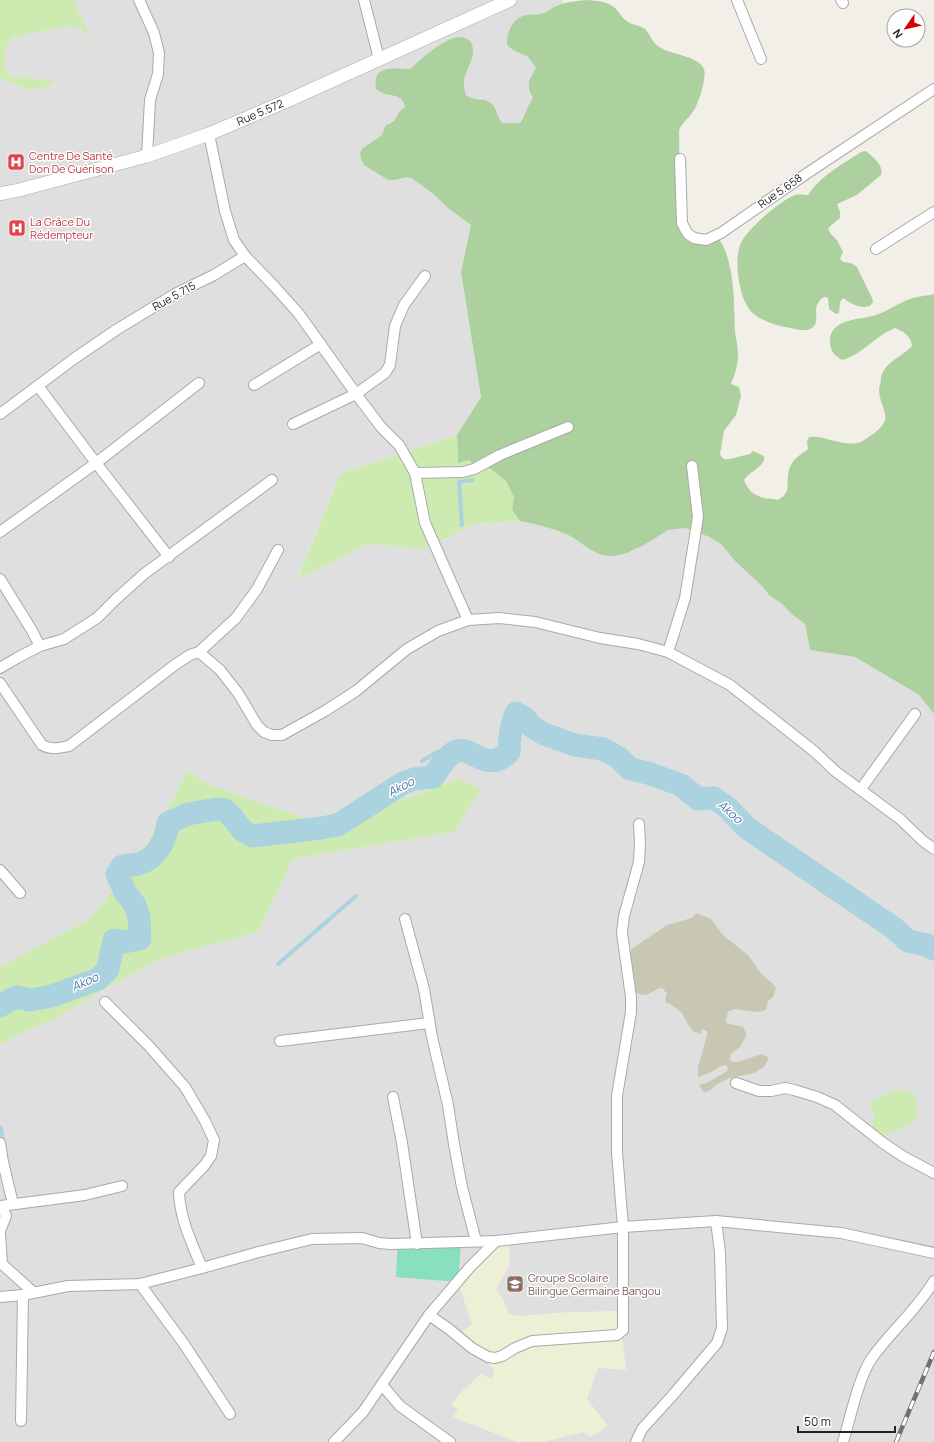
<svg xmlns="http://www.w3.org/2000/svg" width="934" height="1442" font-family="Manrope,sans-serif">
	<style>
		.residential { fill: #e0dfdf }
		.construction { fill: #c7c7b4 }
		.farmland { fill: #eef0d5 }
		.grass { fill: #cdebb0 }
		.forest { fill: #add19e }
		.pitch { fill: #88e0be }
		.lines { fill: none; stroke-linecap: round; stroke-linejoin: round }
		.stream { stroke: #aad3df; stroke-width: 4 }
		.river { stroke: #aad3df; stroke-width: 23 }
		.minor-casing { stroke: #a9a9a9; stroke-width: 12 }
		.tertiary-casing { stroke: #a9a9a9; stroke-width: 14 }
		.minor { stroke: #fff; stroke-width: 10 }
		.tertiary { stroke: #fff; stroke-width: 13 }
		.rail-casing { stroke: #707070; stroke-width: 4.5 }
		.rail { stroke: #fff; stroke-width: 3; stroke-dasharray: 9; stroke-linecap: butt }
		.labels { text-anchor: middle; stroke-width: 3; stroke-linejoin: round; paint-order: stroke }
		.street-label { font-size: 11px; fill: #222; stroke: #fff }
		.health-label { font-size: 11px; fill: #be3a42; stroke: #fff; text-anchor: start }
		.education-label { font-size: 11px; fill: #785e54; stroke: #fff; text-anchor: start }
		.water-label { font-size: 12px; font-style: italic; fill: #4a7aab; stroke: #fff }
	</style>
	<rect width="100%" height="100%" fill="#f2efe9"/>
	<path class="residential" d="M74,0H563V3L555,6L543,13L526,15L513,50L528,57L536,68L528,85L529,90L533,98L529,103L525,116L520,123H502L498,119L496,110L481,98H470L466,95L463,81L472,58L442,43L410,69H384V94L394,95L402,99L404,102L405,107L399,112L394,121L385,126L382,135L363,148L361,160L365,166L388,180H395L407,177L413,179L432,193L448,208L471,225L461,272L481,397L457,435L340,474L297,579L368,544L426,549L474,524L520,521L544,526L568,535L602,555L615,556L634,551L668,530L686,528L709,537L721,544L735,561L761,585L770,596L781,603L793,615L805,624L810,650L855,657L919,695L934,714V1442H0V1044L52,1020L107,988L160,959L258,932L293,859L454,832L459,779L328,826L213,786L187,771L161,824L91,918L0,967V78L28,90L55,82L11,76L4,67L6,49L12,37L69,26H75L87,32L94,45Z"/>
	<path class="construction" d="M696,913L711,919L723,935L749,956L762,975L772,983L776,988L773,997L768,1001L766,1009L763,1011L757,1012L734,1009L728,1012L726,1020V1023L743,1027L746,1032V1036L740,1047L731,1054L730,1060L733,1062H737L762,1054L768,1057V1060L764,1067L754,1073L730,1078L717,1084L709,1091L704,1093L699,1085L706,1083L726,1072L728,1069L727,1066L723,1065L707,1074L698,1077V1067L707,1035V1031L702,1029L701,1034L693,1031L687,1023L682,1013L670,1004L665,1002L667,992H665L664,989L660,988L646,995L633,993L628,954L633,948L667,925L692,918Z"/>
	<path class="farmland" d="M509,1244L510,1264L496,1289L504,1301L509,1314L518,1316L570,1312L619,1311L626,1370L598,1368L587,1399L608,1426L591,1437L583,1432L544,1442H517L453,1417L458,1410L452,1405L463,1390L481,1374L492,1379L494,1374V1369L461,1337L463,1331L472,1324L459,1285L498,1245Z"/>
	<g class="grass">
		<path d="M0,0H74L98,54C91,40 88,27 69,26L12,37L6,49L4,67L10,76L56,81L46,87L28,90L0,78Z"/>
		<path d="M457,435L458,462L469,460L485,465L506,481L514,497L512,510L520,521L474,524L426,549L368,544L297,580L340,474Z"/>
		<path d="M187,771L213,786L328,826L459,779L481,789L454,832L293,859L258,932L160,959L107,988L52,1020L0,1044V967L91,918L161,824Z"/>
		<path d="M895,1090H904L914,1094C918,1101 919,1115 913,1121C904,1128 889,1133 879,1139L871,1130C873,1122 877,1113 870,1107C872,1097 887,1095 895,1090Z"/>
	</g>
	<g class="forest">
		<path d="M586,0C598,1 609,1 617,10C620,14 624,20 628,22C632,25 640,25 645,29C650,34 652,42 658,46C669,55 698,55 704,69C707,78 698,106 692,113C687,120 683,122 679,130L680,190L676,198L690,236L719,239C735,262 734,305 735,332C736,339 738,347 738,354C738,364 735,375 731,384L739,387L741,396L736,415L724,431L720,454C721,456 722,458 724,459C726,461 744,455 750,454L753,451L764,456C767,465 750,471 744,480C748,490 753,495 764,498C769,499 773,498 777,500C794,493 784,481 790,467C793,459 801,454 808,449L807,442L809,437C825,435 840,446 857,443C863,442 868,437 873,434C896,417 880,411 879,390C879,387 880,384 881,381C881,378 881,375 883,372C889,360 903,356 912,346C911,336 904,332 895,328C876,335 862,355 842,360C834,355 830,351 830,341C830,318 861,320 876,315C888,311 898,303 910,299C917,296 926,296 934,294V714L919,695L855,657L810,650L805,624L793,615L781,603L770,596L761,585L735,561L721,544L709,537L686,528L668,530C650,541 624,561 602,555C593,553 577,539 568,535C552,528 536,524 520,521L512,510L514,497L506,481L485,465L472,463L469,460L458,463L457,435L481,397L461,272L471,225L448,208L432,193L413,179L407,177L395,180H388L365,166L361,160L360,153L363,148L382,135L385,126L394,121L399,112L405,107C403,96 395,96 385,94C382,93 379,91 376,89C372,64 393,69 410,69C421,60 453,27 469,40C472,42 473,47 473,51C473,61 466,70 464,80C463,84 465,90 466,95C473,101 483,97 491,103C497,108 497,117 502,123H520C526,115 527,105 533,98C525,84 529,81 536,68L528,57L513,50L507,45C506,32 513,17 527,15C532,14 538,15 543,13C548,12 552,7 556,6C565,2 577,1 586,0Z"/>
		<path d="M866,151C873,157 884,165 881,175L857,195L837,204L840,212V218L828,228L830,233L837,240L843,252L840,259L843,262L851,263L857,267L872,298L873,302L870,306C859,309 852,304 843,298L840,302L839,313L836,314L829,309L828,298L825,297L822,298C820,300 818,303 817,305C814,312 820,323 812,328C805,333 793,328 785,327C775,325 762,321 754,314C739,303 733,259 741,243C747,229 781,200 795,195C799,194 804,195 808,195C820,176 843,164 861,152Z"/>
	</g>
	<path class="pitch" d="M398,1238L461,1243L458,1282L396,1277Z"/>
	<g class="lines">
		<g class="stream">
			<path d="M462,525L459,482L473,480"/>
			<path d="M422,761L437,752L445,750L450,747L455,752"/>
			<path d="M278,964L356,896"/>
			<path d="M1,1128L3,1143"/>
		</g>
		<path class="river" d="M0,1006L8,1001L17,997L30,1000L52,996L98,979L108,969L114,940L124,942L140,939L139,917L135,905L125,892L117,874L122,866C128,865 135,865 141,863C158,857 166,839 168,823L188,814L217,809L225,810L233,818L243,831L253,836L321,828L338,825L403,783L414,779L433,777C439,768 446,756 456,751C472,745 486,775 509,752C509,739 511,726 516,713L525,718L531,726L544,734L575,745L603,749L619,758L630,769L648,773L681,785L698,799L714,798L728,808L747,828L895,929L908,941L927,945L934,949"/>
		<defs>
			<g id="minor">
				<path d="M139,0L154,33L159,53L158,74L150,100L147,156"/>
				<path d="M364,0L379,59"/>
				<path d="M737,0L761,59"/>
				<path d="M841,0L843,3"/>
				<path d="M680,159L682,223L685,229L688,234L694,238L706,240L721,233L806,174L934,89"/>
				<path d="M876,249L934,212"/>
				<path d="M245,256L275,287L299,314L356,394L381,427L399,445L410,464L415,473L425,523L468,620"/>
				<path d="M254,385L321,344"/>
				<path d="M38,386L96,463L169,557"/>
				<path d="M0,414L75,358L116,330L175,294L214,275L245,256L234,240L225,211L209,134"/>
				<path d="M293,424L356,394L385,373L390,365L395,326L404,305L425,276"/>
				<path d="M415,473L463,472L474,469L500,455L568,427"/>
				<path d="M0,532L96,463L199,383"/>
				<path d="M0,579L31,629L40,646"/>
				<path d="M199,652L236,618L257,589L278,550"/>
				<path d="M668,652L685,598L698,517L692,466"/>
				<path d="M0,668L17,658L40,646L64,639L97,618L115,600L144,574L272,480"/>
				<path d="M0,683L42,745C51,750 58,748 69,746L176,664L190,655L199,652L220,670L238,693L257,725L264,732L272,735H282L325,711L356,691L407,649L438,631L468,620L499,618L535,622L600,638L638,644L668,652L730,685L815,752L835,771L900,819L923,841L934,849"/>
				<path d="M861,789L915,714"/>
				<path d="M0,870L20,893"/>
				<path d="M405,919L424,989L432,1037L448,1105L454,1144L462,1187L476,1241"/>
				<path d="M105,1002L148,1045L185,1087L205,1121L214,1140L211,1156L204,1166L179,1192C180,1220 192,1243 202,1268"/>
				<path d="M280,1041L429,1023"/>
				<path d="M736,1083L759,1091H771L785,1088L794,1090L817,1097L835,1105L883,1143L904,1157L934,1173"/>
				<path d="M393,1097L402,1143L417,1244"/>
				<path d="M0,1143L3,1162L13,1204"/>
				<path d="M0,1206L85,1195L122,1186"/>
				<path d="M0,1231L6,1216L2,1206"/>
				<path d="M0,1234L2,1264L33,1292"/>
				<path d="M140,1284L184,1344L230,1414"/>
				<path d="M0,1297L23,1295L68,1286L140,1284L202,1268L255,1253L312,1239L362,1238L379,1243L391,1244L496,1241L623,1227L716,1221L841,1233L934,1253"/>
				<path d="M429,1315L449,1329L472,1348L488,1357L495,1358L502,1356L515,1348L532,1341L617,1335L623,1330V1227L617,1152V1096L631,1012V997L622,933L624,916L639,862L640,843L639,824"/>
				<path d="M382,1385L400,1406L450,1442"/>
				<path d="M21,1421L23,1295"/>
				<path d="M334,1442L363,1412L429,1315L470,1267L496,1241"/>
				<path d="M636,1442L642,1429L672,1396L717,1343L722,1328L720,1252L716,1221"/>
				<path d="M843,1442C850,1419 859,1376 872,1358C891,1331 917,1310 934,1281"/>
			</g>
			<g id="tertiary">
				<path id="s1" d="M0,194L19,190L147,156L209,134L289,100L510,0"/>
			</g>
		</defs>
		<use href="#minor" class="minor-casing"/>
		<use href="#tertiary" class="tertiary-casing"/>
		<use href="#minor" class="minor"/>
		<use href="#tertiary" class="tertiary"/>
		<defs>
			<path id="rail" d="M896,1442L934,1352"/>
		</defs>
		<use href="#rail" class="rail-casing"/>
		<use href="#rail" class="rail"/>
	</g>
	<defs>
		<symbol id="hospital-square" viewBox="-11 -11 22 22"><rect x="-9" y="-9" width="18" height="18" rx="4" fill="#e0444e" stroke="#fff"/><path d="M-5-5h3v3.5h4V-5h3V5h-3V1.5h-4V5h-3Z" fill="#fff"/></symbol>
		<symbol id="school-square" viewBox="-11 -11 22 22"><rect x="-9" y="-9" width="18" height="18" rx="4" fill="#8d6e63" stroke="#fff"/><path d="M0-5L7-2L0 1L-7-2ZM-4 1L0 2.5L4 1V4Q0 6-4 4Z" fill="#fff"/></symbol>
	</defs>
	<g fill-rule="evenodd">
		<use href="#hospital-square" x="6" y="152" width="20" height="20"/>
		<use href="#hospital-square" x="7" y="218" width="20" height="20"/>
		<use href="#school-square" x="505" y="1274" width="20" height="20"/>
	</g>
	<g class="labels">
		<g class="street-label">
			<text dy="4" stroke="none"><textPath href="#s1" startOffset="273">Rue 5.572</textPath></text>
			<text transform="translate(780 191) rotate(-35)" y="4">Rue 5.658</text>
			<text transform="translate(174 296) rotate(-29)" y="4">Rue 5.715</text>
		</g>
		<g class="health-label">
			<text x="29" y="160">Centre De Santé<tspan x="29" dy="13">Don De Guérison</tspan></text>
			<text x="30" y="226">La Grâce Du<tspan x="30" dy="13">Rédempteur</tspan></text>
		</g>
		<g class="education-label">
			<text x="528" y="1282">Groupe Scolaire<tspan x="528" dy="13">Bilingue Germaine Bangou</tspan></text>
		</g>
		<g class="water-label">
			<text transform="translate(401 787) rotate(-27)" y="4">Akoo</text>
			<text transform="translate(730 812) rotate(41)" y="4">Akoo</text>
			<text transform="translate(85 982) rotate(-24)" y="4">Akoo</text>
		</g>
	</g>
	<g transform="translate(906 28) rotate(236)"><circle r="19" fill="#ffffff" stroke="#a7a7a7"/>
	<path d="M0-3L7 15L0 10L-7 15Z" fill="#d40000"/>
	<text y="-6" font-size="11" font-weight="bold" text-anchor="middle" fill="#222222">N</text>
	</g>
	<path d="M798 1426v6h97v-6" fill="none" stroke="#222222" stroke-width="2"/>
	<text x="804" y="1426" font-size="12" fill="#222222" stroke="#ffffff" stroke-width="3" paint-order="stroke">50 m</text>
</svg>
